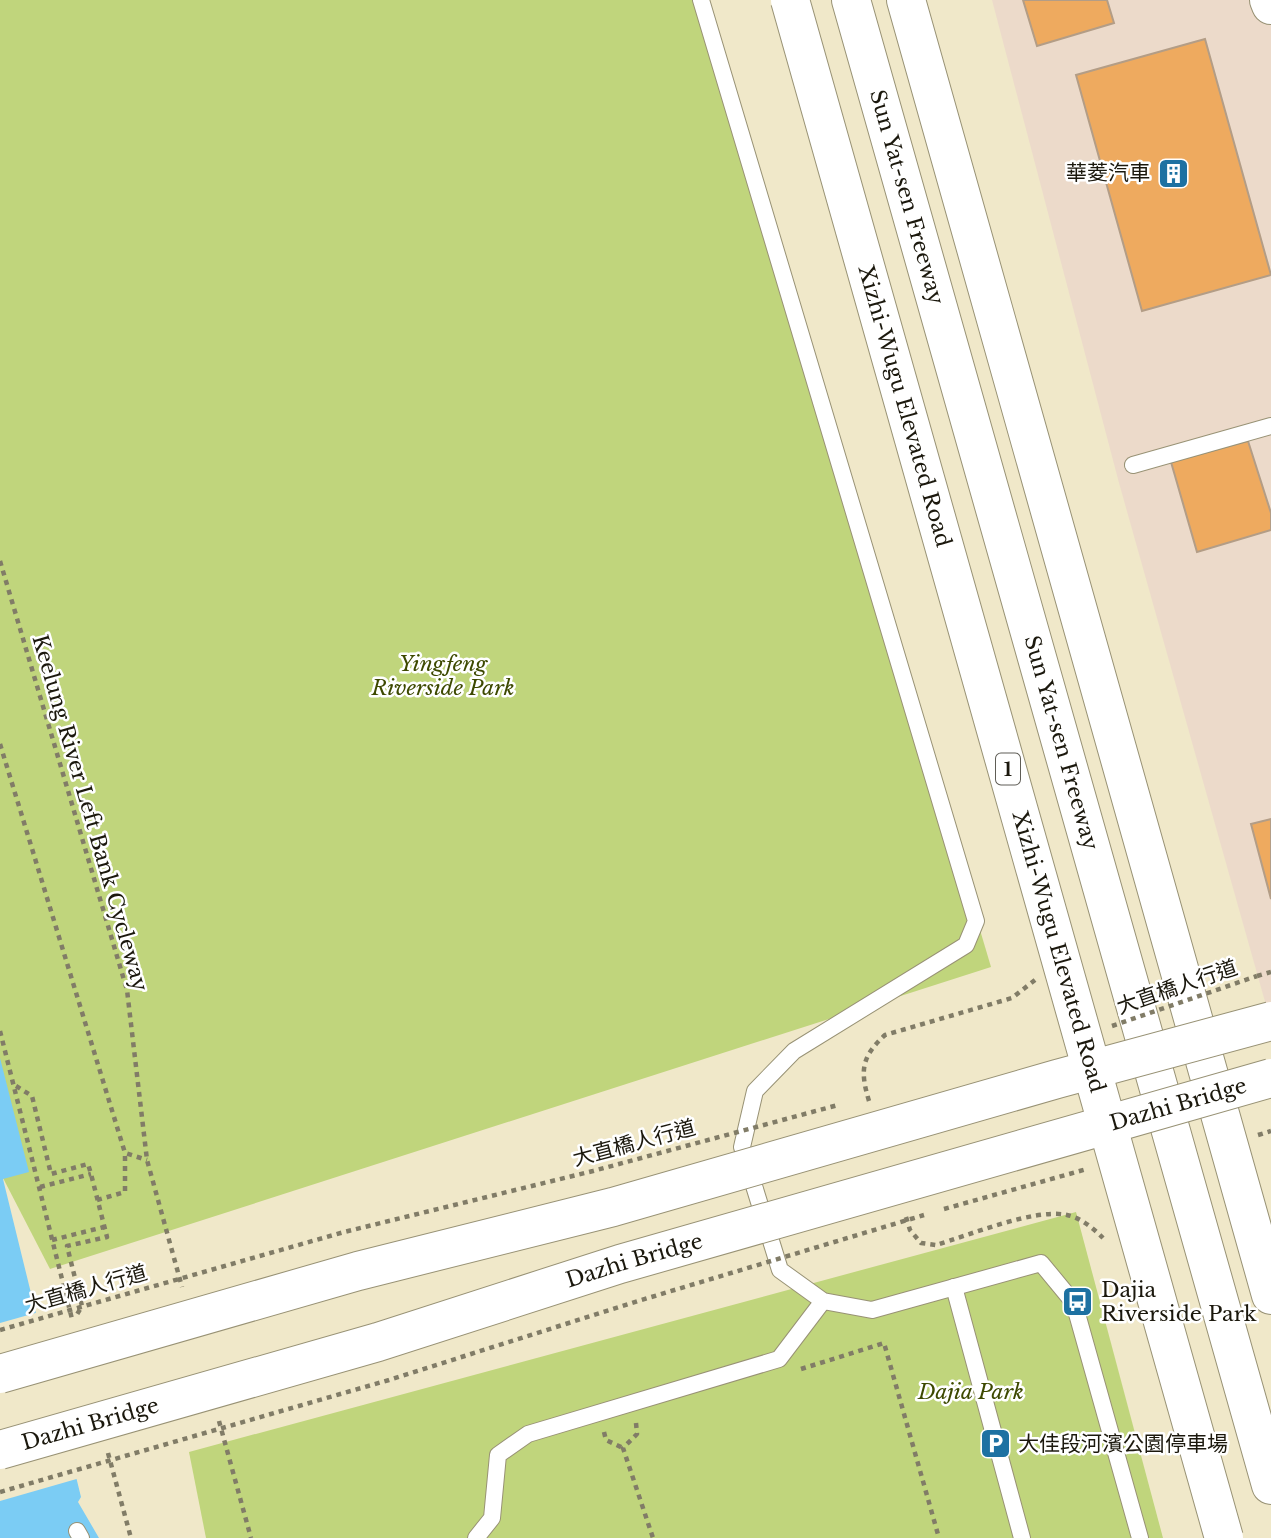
<svg xmlns="http://www.w3.org/2000/svg" width="1271" height="1538" font-family="'Libre Baskerville','Noto Sans TC',serif">
	<style>
		.industrial { fill: #ecdaca }
		.green { fill: #c0d57c }
		.water { fill: #7bccf4 }
		.pier { fill: #f0e8c9 }
		.building { fill: #eeaa5f; stroke: #b39d86; stroke-width: 2 }
		.lines { fill: none; stroke-linecap: round; stroke-linejoin: round }
		.lane-casing { stroke: #989275; stroke-width: 18 }
		.secondary-casing { stroke: #989275; stroke-width: 40 }
		.highway-casing { stroke: #989275; stroke-width: 40 }
		.path { stroke: #817c67; stroke-width: 4.5; stroke-dasharray: 5 5; stroke-linecap: butt }
		.lane { stroke: #fff; stroke-width: 16 }
		.secondary { stroke: #fff; stroke-width: 38 }
		.highway { stroke: #fff; stroke-width: 38 }
		.secondary-bridge-casing { stroke: #989275; stroke-width: 40; stroke-linecap: butt }
		.highway-bridge-casing { stroke: #989275; stroke-width: 40; stroke-linecap: butt }
		.path-bridge { stroke: #817c67; stroke-width: 4.5; stroke-dasharray: 5 5; stroke-linecap: butt }
		.secondary-bridge { stroke: #fff; stroke-width: 38 }
		.highway-bridge { stroke: #fff; stroke-width: 38 }
		.labels { text-anchor: middle; stroke-width: 5; stroke-linejoin: round; paint-order: stroke }
		.shield { fill: #fff; stroke: #5f5d56; stroke-width: 2 }
		.shield-label { font-size: 19px; font-weight: bold; fill: #1b180d }
		.poi-label { font-size: 21px; fill: #1b180d; stroke: #fff; text-anchor: start }
		.street-label { font-size: 21px; fill: #1b180d; stroke: #fff }
		.park-label { font-size: 21px; font-style: italic; fill: #3d4900; stroke: #fff }
	</style>
	<rect width="100%" height="100%" fill="#f0e8c9"/>
	<path class="industrial" d="M992,0H1271V1023L1119,483Z"/>
	<g class="green">
		<path d="M0,0H704L991,967L50,1269L3,1178L0,1165Z"/>
		<path d="M1076,1212L1163,1538H206L189,1452Z"/>
	</g>
	<path class="water" d="M0,1058L29,1172L3,1179L81,1497L78,1502L99,1538H0Z"/>
	<path class="pier" d="M39,1312L80,1478L0,1501V1323Z"/>
	<g class="building">
		<path d="M1023,0H1107L1114,23L1037,46Z"/>
		<path d="M1205,39L1271,275L1142,311L1076,75Z"/>
		<path d="M1248,441L1271,513V530L1197,552L1171,462Z"/>
		<path d="M1271,819V899L1251,824Z"/>
	</g>
	<g class="lines">
		<defs>
			<g id="lane">
				<path d="M701,0L976,921L966,945L794,1051L755,1091L742,1147L780,1270L823,1301L872,1310L1041,1263L1074,1303L1140,1538"/>
				<path d="M1133,465L1271,426"/>
				<path d="M954,1287L1022,1538"/>
				<path d="M77,1531L81,1538"/>
				<path d="M476,1538L492,1518L498,1455L528,1434L779,1359L823,1301"/>
			</g>
			<path id="secondary" d="M1269,0L1271,5"/>
			<g id="highway">
				<path id="s1" d="M851,0L1271,1485"/>
				<path d="M906,0L1271,1295"/>
			</g>
		</defs>
		<use href="#lane" class="lane-casing"/>
		<use href="#secondary" class="secondary-casing"/>
		<use href="#highway" class="highway-casing"/>
		<g class="path">
			<path d="M0,561L127,990L147,1160L182,1287"/>
			<path d="M0,744L125,1153L147,1160"/>
			<path d="M1257,976L1271,972"/>
			<path d="M0,1031L72,1319"/>
			<path d="M16,1086L32,1096L51,1174L88,1164L91,1174L107,1237L67,1246L82,1306L75,1318"/>
			<path d="M869,1101C860,1071 861,1057 885,1035L1012,998L1035,980"/>
			<path d="M1258,1135L1271,1131"/>
			<path d="M40,1187L91,1174"/>
			<path d="M97,1200L125,1192V1153"/>
			<path d="M944,1209L1087,1169"/>
			<path d="M906,1217L910,1230L921,1243L936,1245C970,1235 1034,1208 1067,1215C1081,1218 1093,1228 1103,1238"/>
			<path d="M52,1240L104,1227"/>
			<path d="M801,1369L884,1343L939,1538"/>
			<path d="M219,1421L251,1538"/>
			<path d="M636,1423L637,1434L623,1448L653,1538"/>
			<path d="M604,1432L606,1440L623,1448"/>
			<path d="M108,1453L131,1538"/>
		</g>
		<use href="#lane" class="lane"/>
		<use href="#secondary" class="secondary"/>
		<use href="#highway" class="highway"/>
		<defs>
			<g id="secondary-bridge">
				<path d="M0,1374L358,1271L613,1207L1057,1079L1271,1021"/>
				<path id="s2" d="M0,1450L378,1342L620,1264L1271,1078"/>
			</g>
			<g id="highway-bridge">
				<path id="s3" d="M790,0L1224,1538"/>
			</g>
		</defs>
		<use href="#secondary-bridge" class="secondary-bridge-casing"/>
		<use href="#highway-bridge" class="highway-bridge-casing"/>
		<g class="path-bridge">
			<path d="M1112,1026L1257,976"/>
			<path d="M0,1330L344,1232L593,1171L838,1105"/>
			<path d="M0,1492L389,1380L638,1301L924,1215"/>
		</g>
		<use href="#secondary-bridge" class="secondary-bridge"/>
		<use href="#highway-bridge" class="highway-bridge"/>
	</g>
	<defs>
		<symbol id="building-square" viewBox="-11 -11 22 22"><rect x="-9" y="-9" width="18" height="18" rx="4" fill="#1d71a2" stroke="#fff"/><path d="M-4-6H4V6H1V3H-1V6H-4ZM-2.5-4.3h1.7v1.8h-1.7ZM.8-4.3h1.7v1.8H.8ZM-2.5-1h1.7V.8h-1.7ZM.8-1h1.7V.8H.8Z" fill="#fff"/></symbol>
		<symbol id="bus-square" viewBox="-11 -11 22 22"><rect x="-9" y="-9" width="18" height="18" rx="4" fill="#1d71a2" stroke="#fff"/><path d="M-5-6H5V4H4V6H2V4H-2V6H-4V4H-5ZM-3.5-4V0h7V-4ZM-3.5 1.2v1.5H-2V1.2ZM2 1.2v1.5H3.5V1.2Z" fill="#fff"/></symbol>
		<symbol id="parking-square" viewBox="-11 -11 22 22"><rect x="-9" y="-9" width="18" height="18" rx="4" fill="#1d71a2" stroke="#fff"/><path d="M-3.5-5.5H1a3.5 3.5 0 0 1 0 7H-1V5.5H-3.5ZM-1-3.4V-.6H.8a1.4 1.4 0 0 0 0-2.8Z" fill="#fff"/></symbol>
	</defs>
	<g fill-rule="evenodd">
		<use href="#building-square" x="1156" y="156" width="35" height="35"/>
		<use href="#bus-square" x="1060" y="1284" width="35" height="35"/>
		<use href="#parking-square" x="978" y="1426" width="35" height="35"/>
	</g>
	<g class="labels">
		<rect class="shield" x="996" y="753.5" width="24" height="31" rx="5"/>
		<g class="shield-label">
			<text x="1008" y="776">1</text>
		</g>
		<g class="poi-label">
			<text x="1150" y="180" text-anchor="end">華菱汽車</text>
			<text x="1101" y="1297">Dajia<tspan x="1101" dy="24">Riverside Park</tspan></text>
			<text x="1018" y="1451">大佳段河濱公園停車場</text>
		</g>
		<g class="street-label">
			<text dy="7" stroke="none"><textPath href="#s1" startOffset="205">Sun Yat-sen Freeway</textPath></text>
			<text dy="7" stroke="none"><textPath href="#s3" startOffset="422">Xizhi-Wugu Elevated Road</textPath></text>
			<text dy="7" stroke="none"><textPath href="#s1" startOffset="772">Sun Yat-sen Freeway</textPath></text>
			<text transform="translate(90 813) rotate(74)" y="7">Keelung River Left Bank Cycleway</text>
			<text dy="7" stroke="none"><textPath href="#s3" startOffset="989">Xizhi-Wugu Elevated Road</textPath></text>
			<text transform="translate(1177 987) rotate(-19)" y="7">大直橋人行道</text>
			<text dy="7" stroke="none"><textPath href="#s2" startOffset="1228">Dazhi Bridge</textPath></text>
			<text transform="translate(634 1143) rotate(-15)" y="7">大直橋人行道</text>
			<text dy="7" stroke="none"><textPath href="#s2" startOffset="662">Dazhi Bridge</textPath></text>
			<text transform="translate(86 1289) rotate(-16)" y="7">大直橋人行道</text>
			<text dy="7" stroke="none"><textPath href="#s2" startOffset="94">Dazhi Bridge</textPath></text>
		</g>
		<g class="park-label">
			<text x="443" y="671">Yingfeng<tspan x="443" dy="24">Riverside Park</tspan></text>
			<text x="971" y="1399">Dajia Park</text>
		</g>
	</g>
</svg>
